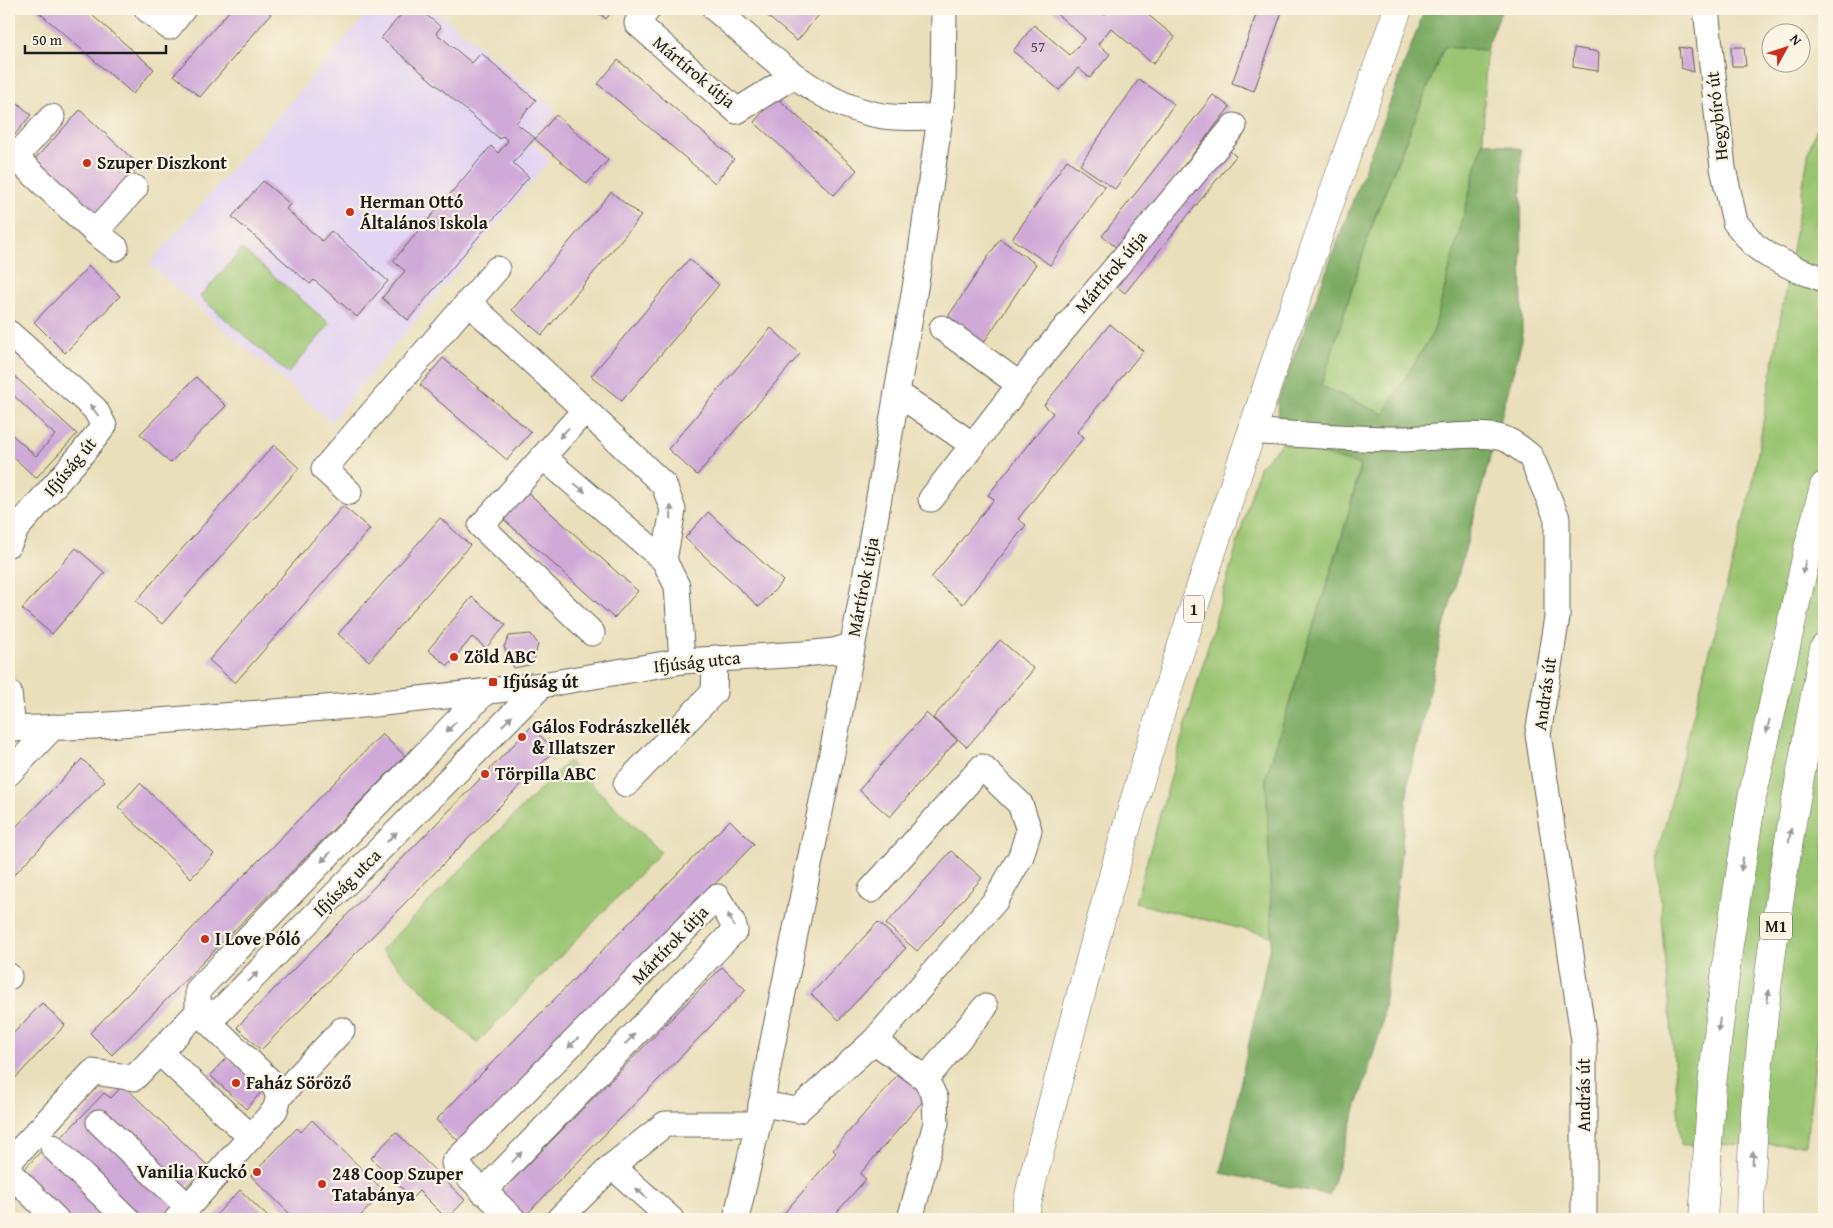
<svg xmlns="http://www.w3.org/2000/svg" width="1833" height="1228" font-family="'Gentium Book Plus',serif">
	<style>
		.built { fill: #e2d4f3 }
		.green { fill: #9ac471; stroke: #5b7046 }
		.forest { fill: #7baa63; stroke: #4c6340 }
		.building { fill: #cfa9d8 }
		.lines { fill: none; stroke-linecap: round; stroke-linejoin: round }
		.minor-casing { stroke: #646054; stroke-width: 27 }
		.major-casing { stroke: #646054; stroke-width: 29 }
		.highway-casing { stroke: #646054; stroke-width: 29 }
		.minor { stroke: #fff; stroke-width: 25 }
		.major { stroke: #fff; stroke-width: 28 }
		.highway { stroke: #fff; stroke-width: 28 }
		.oneway { fill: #999 }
		.poi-dot { fill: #c8321e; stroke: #fcf5e5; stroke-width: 2 }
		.labels { text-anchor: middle; stroke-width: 4.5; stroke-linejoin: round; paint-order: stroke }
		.number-label { font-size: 15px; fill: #493f4b }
		.shield { fill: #fcf5e5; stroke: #5f5d58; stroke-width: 1 }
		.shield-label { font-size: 16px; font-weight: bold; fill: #1c1c1c }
		.street-label { font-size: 18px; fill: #1c1c1c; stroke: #fcf5e5 }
		.poi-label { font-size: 18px; font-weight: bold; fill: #1c1c1c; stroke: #fcf5e5; text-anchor: start }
	</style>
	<rect width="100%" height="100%" fill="#fcf5e5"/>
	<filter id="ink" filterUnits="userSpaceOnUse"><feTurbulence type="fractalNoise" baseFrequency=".02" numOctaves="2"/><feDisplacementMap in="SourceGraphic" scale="10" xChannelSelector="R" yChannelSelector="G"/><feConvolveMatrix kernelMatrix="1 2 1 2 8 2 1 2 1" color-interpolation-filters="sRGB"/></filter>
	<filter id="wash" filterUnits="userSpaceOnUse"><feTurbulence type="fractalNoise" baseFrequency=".0096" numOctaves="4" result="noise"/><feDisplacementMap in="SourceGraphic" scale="20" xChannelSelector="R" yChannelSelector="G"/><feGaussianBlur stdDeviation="1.12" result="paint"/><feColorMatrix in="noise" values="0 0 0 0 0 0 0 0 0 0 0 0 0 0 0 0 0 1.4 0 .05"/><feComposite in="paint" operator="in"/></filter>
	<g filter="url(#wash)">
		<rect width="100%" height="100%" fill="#e9dfbb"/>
		<path class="built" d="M371,9H434L556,110L531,142L550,160L331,422L149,264Z"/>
		<g class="green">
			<path d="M1444,47L1486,50L1483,141L1433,333L1383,414L1321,386L1375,217Z"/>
			<path d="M1824,108V982L1806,1144L1681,1145L1657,856L1752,487L1809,150Z"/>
			<path d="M242,249L330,324L288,373L200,297Z"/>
			<path d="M1282,443L1361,464L1343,533L1266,777L1272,936L1135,903L1259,467Z"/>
			<path d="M568,761L661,852L477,1043L381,950Z"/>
		</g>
		<path class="forest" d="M1425,9H1502L1486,50L1444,47L1375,216L1321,386L1383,414L1433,333L1483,141L1521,149L1522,340L1444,627L1409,778L1382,1026L1329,1195L1221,1173L1272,936L1266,777L1343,533L1361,465L1282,443L1277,402Z"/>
		<g id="blocks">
			<g class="building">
				<path d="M35,9H85L154,69L133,94Z"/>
				<path d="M231,9H265L271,14L200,97L174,75Z"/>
				<path d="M406,9H419L441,27L436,33L472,63L481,53L536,100L516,123L535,138L513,163L529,177L408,320L382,298L405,271L393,261L491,146L498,153L508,141L503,136L500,139L381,38Z"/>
				<path d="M594,9H614L606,19Z"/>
				<path d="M771,9H824L797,41L766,15Z"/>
				<path d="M1051,9H1097L1104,15L1109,9H1141L1175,37L1153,64L1111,28L1098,44L1110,54L1090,78L1078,68L1059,90L1013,51L1034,25L1070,55L1085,38Z"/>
				<path d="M1258,9H1283L1254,91L1232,83Z"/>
				<path d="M1679,47L1691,49L1694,72L1681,68Z"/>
				<path d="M1731,47H1744L1746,66H1732Z"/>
				<path d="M1574,48L1599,52L1598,71L1573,67Z"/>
				<path d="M618,60L734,159L715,183L598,84Z"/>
				<path d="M1139,79L1174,104L1115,189L1080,165Z"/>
				<path d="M9,95L31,115L9,142Z"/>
				<path d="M1213,95L1230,107L1118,249L1102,236Z"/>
				<path d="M776,97L857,170L834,195L754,122Z"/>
				<path d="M80,110L140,166L94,215L34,160Z"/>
				<path d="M556,115L608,160L587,184L535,139Z"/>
				<path d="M1221,144L1236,156L1125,293L1110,281Z"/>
				<path d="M1067,160L1105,187L1050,265L1012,239Z"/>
				<path d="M263,181L290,204L286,209L322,241L331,231L388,281L357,317L314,280L310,284L232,217Z"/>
				<path d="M611,192L641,216L542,335L512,310Z"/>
				<path d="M1000,239L1036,264L982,345L945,321Z"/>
				<path d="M689,259L719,285L622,401L591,376Z"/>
				<path d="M89,266L120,296L65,353L34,322Z"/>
				<path d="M1110,324L1143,351L1077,432L1084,437L1018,519L1026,525L963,604L931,578L994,499L988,495L1053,413L1044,405Z"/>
				<path d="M771,328L800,354L697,475L668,449Z"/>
				<path d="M443,358L531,432L507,460L420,385Z"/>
				<path d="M9,371L77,434L36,478L9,453V432L36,456L55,435L11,393L9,395Z"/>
				<path d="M196,377L226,406L170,463L140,434Z"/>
				<path d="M274,445L299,468L162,624L136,601Z"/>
				<path d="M525,490L638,591L614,618L501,517Z"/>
				<path d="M343,506L370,529L235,683L209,660Z"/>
				<path d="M708,512L783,581L759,607L685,538Z"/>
				<path d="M440,518L470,545L369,661L338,634Z"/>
				<path d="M76,548L105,573L52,634L22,609Z"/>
				<path d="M472,597L506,625L486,648L472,637L448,666L428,650Z"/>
				<path d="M531,634L538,644L533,664L514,668L504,647L509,636Z"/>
				<path d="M1000,640L1034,669L967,747L933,718Z"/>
				<path d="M926,713L957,740L890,817L859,790Z"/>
				<path d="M531,727L555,750L261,1050L237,1027Z"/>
				<path d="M382,734L405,756L112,1055L90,1033Z"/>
				<path d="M82,759L105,781L9,880V834Z"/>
				<path d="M140,783L214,854L191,878L118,807Z"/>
				<path d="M730,820L754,844L461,1143L436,1120Z"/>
				<path d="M951,851L982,878L917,951L886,924Z"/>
				<path d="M878,922L906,948L839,1020L811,994Z"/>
				<path d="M722,967L746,990L525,1216L501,1192Z"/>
				<path d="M42,1003L65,1025L9,1085V1038Z"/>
				<path d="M227,1057L263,1090L246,1109L210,1075Z"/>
				<path d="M901,1071L928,1095L860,1174L866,1179L831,1219H779L836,1153L833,1150Z"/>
				<path d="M123,1085L207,1165L182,1191L174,1205L161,1219H137L56,1143L104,1093L111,1098Z"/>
				<path d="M312,1120L385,1192L357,1219H295L251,1176L297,1128L301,1132Z"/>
				<path d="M396,1132L465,1200L447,1219L419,1191L412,1198L371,1158Z"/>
				<path d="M43,1149L117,1219H64L18,1176Z"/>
				<path d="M240,1190L270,1219H214L213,1218Z"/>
			</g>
		</g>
	</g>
	<g filter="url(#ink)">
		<use href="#blocks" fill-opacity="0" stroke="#646054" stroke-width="1"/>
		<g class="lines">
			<defs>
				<g id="minor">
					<path d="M147,9L169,27L183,9"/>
					<path d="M648,9L637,23L737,111L793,76"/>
					<path d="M715,9C765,51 815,105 883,116C901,119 921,117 940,117"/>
					<path d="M1706,9L1723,168L1735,222L1754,245L1768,255L1798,270L1824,279"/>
					<path d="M15,157L95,232L116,248"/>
					<path d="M9,164L52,117"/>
					<path d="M95,232L135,188"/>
					<path d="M468,302L585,410L664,485L673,510L664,560"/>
					<path d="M942,328L1020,385"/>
					<path d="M9,333L95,409L104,426L80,456L17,528L9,544"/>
					<path d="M897,393L973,445"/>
					<path d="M585,410L481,526L592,633"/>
					<path d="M1251,431C1301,435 1350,439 1399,439C1428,439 1477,431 1502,438C1512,441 1523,450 1531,457L1557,518V617L1538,734L1584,1041V1219"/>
					<path d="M543,457L664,560L677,586L682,661"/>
					<path d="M349,492L324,469L497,269"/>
					<path d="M931,499L1045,352L1234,126"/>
					<path d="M485,692L198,990V1012H219L542,685"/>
					<path d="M9,693L13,729"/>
					<path d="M9,729L95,726L375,704L542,685L682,661L803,654L834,651L851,646"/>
					<path d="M9,773L53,727"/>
					<path d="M626,784L714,692L715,658"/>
					<path d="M9,977V976"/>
					<path d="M874,1041L926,1079L935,1098L936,1123L910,1219"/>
					<path d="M159,1052L251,1137"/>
					<path d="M926,1079L985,1007"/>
					<path d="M279,1097L342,1030"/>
					<path d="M761,1104L798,1110L874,1041L996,900L1021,856L1029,830L1020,804L982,767L871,890"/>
					<path d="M99,1122L188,1207"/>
					<path d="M53,1147L127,1219"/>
					<path d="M9,1162L93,1072L134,1078L198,1012L274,1085L279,1097L275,1110L177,1219"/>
					<path d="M612,1166L671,1219"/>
					<path d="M9,1172L56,1219"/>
					<path d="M483,1192L735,930L732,921L717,897L454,1163L513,1219"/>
					<path d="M559,1219L612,1166L665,1124H758"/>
					<path d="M736,1219L758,1124L771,1051L832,753L862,596L920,259L940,117L943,89L944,9"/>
				</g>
				<path id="major" d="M1024,1219L1032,1182C1073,1023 1114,863 1163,705C1236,471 1316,240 1398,9"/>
				<g id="highway">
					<path d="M1703,1219L1712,1085L1729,944L1752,798L1808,549L1824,486"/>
					<path d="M1750,1219C1753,1028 1788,835 1824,648"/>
				</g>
			</defs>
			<use href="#minor" class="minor-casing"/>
			<use href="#major" class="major-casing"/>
			<use href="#highway" class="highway-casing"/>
			<use href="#minor" class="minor"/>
			<use href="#major" class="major"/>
			<use href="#highway" class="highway"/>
		</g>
		<defs><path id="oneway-solid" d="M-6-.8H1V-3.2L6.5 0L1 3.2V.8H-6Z" transform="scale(1.25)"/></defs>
		<g class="oneway">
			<use href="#oneway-solid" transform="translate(94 410) rotate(-127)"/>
			<use href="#oneway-solid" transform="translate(564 433) rotate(132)"/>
			<use href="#oneway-solid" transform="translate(580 488) rotate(40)"/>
			<use href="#oneway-solid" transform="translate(671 512) rotate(-92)"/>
			<use href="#oneway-solid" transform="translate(1804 567) rotate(103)"/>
			<use href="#oneway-solid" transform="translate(507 721) rotate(-45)"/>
			<use href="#oneway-solid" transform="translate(1768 726) rotate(103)"/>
			<use href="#oneway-solid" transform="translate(451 727) rotate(134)"/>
			<use href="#oneway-solid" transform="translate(1790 835) rotate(-81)"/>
			<use href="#oneway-solid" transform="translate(392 837) rotate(-45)"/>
			<use href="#oneway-solid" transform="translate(326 857) rotate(134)"/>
			<use href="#oneway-solid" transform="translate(1742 864) rotate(99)"/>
			<use href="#oneway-solid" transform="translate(731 920) rotate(-114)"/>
			<use href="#oneway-solid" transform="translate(253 977) rotate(-45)"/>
			<use href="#oneway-solid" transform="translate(1768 996) rotate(-83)"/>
			<use href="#oneway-solid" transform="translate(1719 1025) rotate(97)"/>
			<use href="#oneway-solid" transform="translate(630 1039) rotate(-46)"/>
			<use href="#oneway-solid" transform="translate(573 1043) rotate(135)"/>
			<use href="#oneway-solid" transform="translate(517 1157) rotate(-46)"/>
			<use href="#oneway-solid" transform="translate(1753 1158) rotate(-87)"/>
			<use href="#oneway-solid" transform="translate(641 1193) rotate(-138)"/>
		</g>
	</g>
	<g class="poi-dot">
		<circle cx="87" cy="163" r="5"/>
		<circle cx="350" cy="212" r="5"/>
		<circle cx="454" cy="657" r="5"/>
		<rect x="488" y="677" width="10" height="10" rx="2.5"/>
		<circle cx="522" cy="737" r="5"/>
		<circle cx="485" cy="774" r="5"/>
		<circle cx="205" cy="939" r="5"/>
		<circle cx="236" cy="1083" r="5"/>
		<circle cx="257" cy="1172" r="5"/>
		<circle cx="322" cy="1184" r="5"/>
	</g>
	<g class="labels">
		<g class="number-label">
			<text x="1038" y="52">57</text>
		</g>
		<g class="shield">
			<rect x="1184" y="595.5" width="20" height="27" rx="4"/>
			<rect x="1760" y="912.5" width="32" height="27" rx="4"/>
		</g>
		<g class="shield-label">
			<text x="1194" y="615">1</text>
			<text x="1776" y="932">M1</text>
		</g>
		<g class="street-label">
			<text transform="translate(694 72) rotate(40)" y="6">Mártírok útja</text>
			<text transform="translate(1717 116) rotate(-96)" y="6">Hegybíró út</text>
			<text transform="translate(1111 272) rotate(-50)" y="6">Mártírok útja</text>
			<text transform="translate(70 467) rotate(-50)" y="6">Ifjúság út</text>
			<text transform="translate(863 587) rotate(-79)" y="6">Mártírok útja</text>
			<text transform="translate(697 662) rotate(-6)" y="6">Ifjúság utca</text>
			<text transform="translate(1545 694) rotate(-82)" y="6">András út</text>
			<text transform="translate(347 883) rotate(-45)" y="6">Ifjúság utca</text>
			<text transform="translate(670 945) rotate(-46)" y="6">Mártírok útja</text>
			<text transform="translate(1584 1095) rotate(-90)" y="6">András út</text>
		</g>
		<g class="poi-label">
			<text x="97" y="169">Szuper Diszkont</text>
			<text x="360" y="208">Herman Ottó<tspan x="360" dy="21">Általános Iskola</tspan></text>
			<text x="464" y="663">Zöld ABC</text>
			<text x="503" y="688">Ifjúság út</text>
			<text x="532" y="733">Gálos Fodrászkellék<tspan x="532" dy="21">&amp; Illatszer</tspan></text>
			<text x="495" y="780">Törpilla ABC</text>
			<text x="215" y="945">I Love Póló</text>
			<text x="246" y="1089">Faház Söröző</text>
			<text x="247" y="1178" text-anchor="end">Vanilia Kuckó</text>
			<text x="332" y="1180">248 Coop Szuper<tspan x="332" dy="21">Tatabánya</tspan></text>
		</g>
	</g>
	<rect width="1833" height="1228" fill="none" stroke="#fcf5e5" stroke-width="30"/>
	<g transform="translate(1786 48) rotate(50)"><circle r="24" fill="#fcf5e5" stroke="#a29e95"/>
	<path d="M0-4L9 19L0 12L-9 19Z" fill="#c8321e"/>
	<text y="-8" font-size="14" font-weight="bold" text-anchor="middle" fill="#1c1c1c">N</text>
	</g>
	<path d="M25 45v8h141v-8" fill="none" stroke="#1c1c1c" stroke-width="2.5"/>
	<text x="32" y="45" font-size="15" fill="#1c1c1c" stroke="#fcf5e5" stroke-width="4" paint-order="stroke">50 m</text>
</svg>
